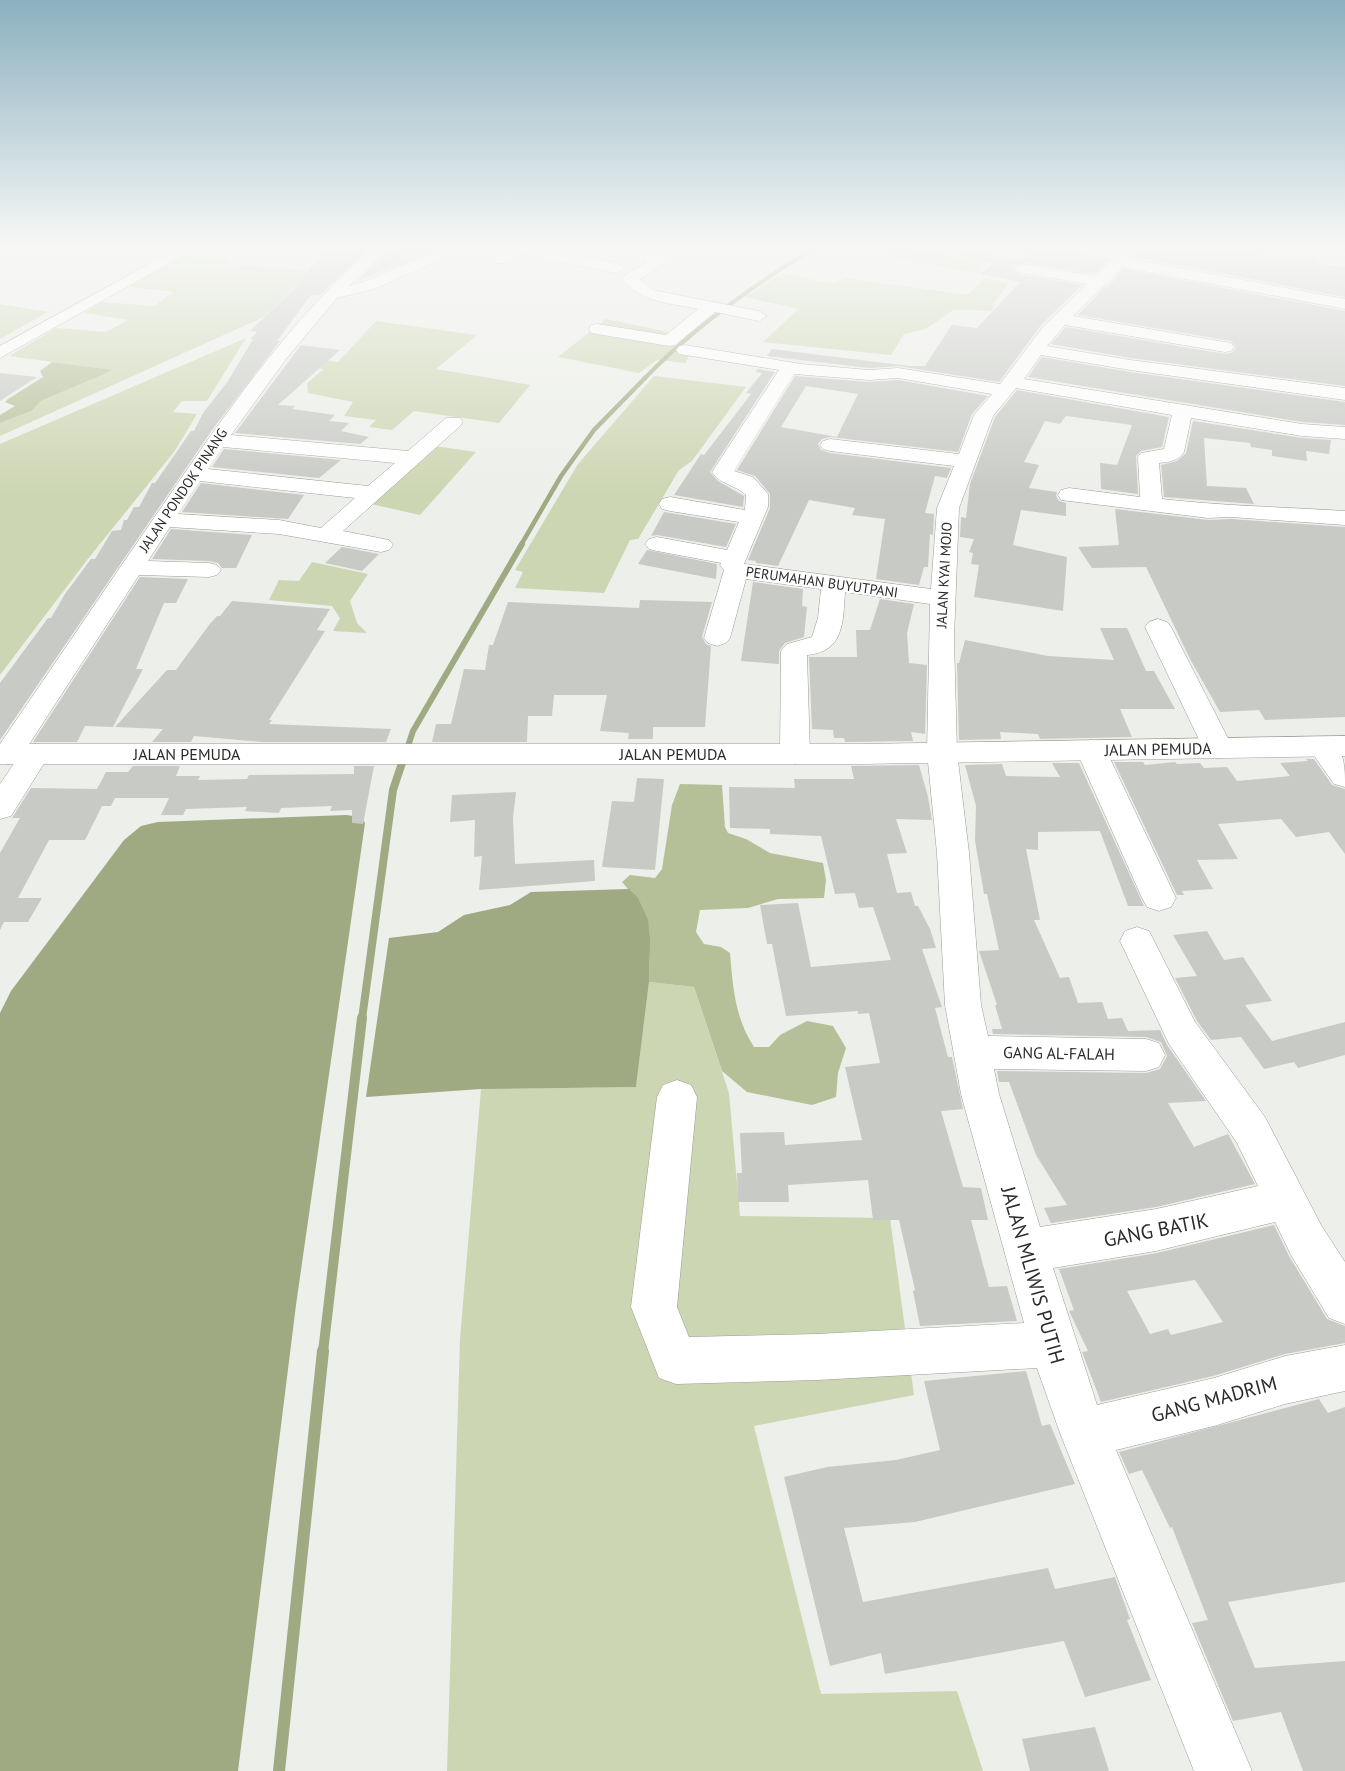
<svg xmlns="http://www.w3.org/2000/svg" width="1345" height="1771" font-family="'PT Sans',sans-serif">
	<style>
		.green { fill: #cdd6b2 }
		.forest { fill: #b6c098 }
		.water { fill: #9fa982 }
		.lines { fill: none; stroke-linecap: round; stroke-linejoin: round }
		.stream-far5 { stroke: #9fa982; stroke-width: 4 }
		.stream-far4 { stroke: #9fa982; stroke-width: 4.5 }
		.stream-far3 { stroke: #9fa982; stroke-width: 6 }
		.stream-far2 { stroke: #9fa982; stroke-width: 8 }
		.stream-far1 { stroke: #9fa982; stroke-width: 10 }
		.stream { stroke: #9fa982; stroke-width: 12 }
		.building { fill: #c8cac5; fill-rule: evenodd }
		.minor-casing { stroke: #9b9d98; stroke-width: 1 }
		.major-casing { stroke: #9b9d98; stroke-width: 1 }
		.minor { fill: #fff; fill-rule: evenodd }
		.major { fill: #fff; fill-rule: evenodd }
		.labels { text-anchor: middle; stroke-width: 4.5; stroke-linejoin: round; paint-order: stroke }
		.far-street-label { font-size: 14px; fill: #2a2b29; stroke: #fff }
		.street-label { font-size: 16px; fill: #2a2b29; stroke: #fff }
		.near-street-label { font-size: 20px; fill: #2a2b29; stroke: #fff }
	</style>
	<rect width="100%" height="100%" fill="#edefea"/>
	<g class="green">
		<path d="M391,246H453L393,271V266L409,253L386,250Z"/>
		<path d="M894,246H902L988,262L978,273L882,256Z"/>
		<path d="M182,255L230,260L225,264L311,271L264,317L0,436V423L30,411L41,401L111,370L9,356L56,328L106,332L128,320L84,313L102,302L154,306L174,292L128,287Z"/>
		<path d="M783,273L832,284L846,278L967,295L985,278L1009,283L994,303L992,311L953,310L926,329L904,334L891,355L763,342L798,309L745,297Z"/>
		<path d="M0,304L48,312L0,339Z"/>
		<path d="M606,319L682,335L673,345L691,350L686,363L657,360L639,373L558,357Z"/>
		<path d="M376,321L477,335L436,369L530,385L499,423L414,411L392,430L369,427L376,420L344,416L353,402L308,393L307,383L324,369L303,366L304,358L338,362Z"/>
		<path d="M246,338L207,401H182L173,412L197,414L174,452L87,560L0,675V444Z"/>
		<path d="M654,376L746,387L692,461L679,470L638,539L630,540L604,593L515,588L523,572L515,570L578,464Z"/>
		<path d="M434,446L476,452L420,515L371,504Z"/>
		<path d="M312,562L368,574L350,601L357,623L367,633L333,631L340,618L332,606L269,600L279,580L299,581Z"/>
		<path d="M649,982L694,987L729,1093L740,1216L890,1218L914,1395L754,1426L821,1694L957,1691L983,1771H447L460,1339L481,1089L636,1087Z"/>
	</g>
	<g class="forest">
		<path d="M52,362L113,370L41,401L31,411L0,423V415L15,406L5,402L8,399L43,377L40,371Z"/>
		<path d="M680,784L722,785L725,827L728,833L746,839L770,853L823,863L826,880L824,898L778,899L748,908L700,910L696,932L704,944L721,947L730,953C733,988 735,1018 754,1047H769L780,1035L807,1021L833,1026L846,1048L838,1073L836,1097L812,1105L747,1092L722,1071L694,987L649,982C650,942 651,913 622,882L630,875L655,878L662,869L672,805Z"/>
	</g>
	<g class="water">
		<path d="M346,815L361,817L365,823L296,1305L238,1771H0V1013L11,991L124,840L141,826L158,822Z"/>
		<path d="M629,889L638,898L648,920L650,940L649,982L636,1087L481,1089L366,1097L389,938L438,932L464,915L510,905L531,892Z"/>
	</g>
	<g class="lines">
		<path class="stream-far5" d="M644,379C694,327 756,283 818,246"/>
		<path class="stream-far4" d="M521,545L561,476L594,430L645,378"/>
		<path class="stream-far3" d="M405,755L413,731L522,544"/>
		<path class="stream-far2" d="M362,1019L393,790L405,754"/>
		<path class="stream-far1" d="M323,1352L362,1018"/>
		<path class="stream" d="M279,1771L323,1351"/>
	</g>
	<g class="building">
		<path d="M329,246H371L320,295H311L277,341H280L212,430L0,740V683L48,618H51L65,594L91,559H95L112,531L121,530L124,520H127L134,507H139L152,483H155L191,431H194L203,413L228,381L253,339H250L257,332L250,331L302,281H299Z"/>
		<path d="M392,246H413L392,267L357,281Z"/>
		<path d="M962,246H969L973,251L1019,261L1027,257L1028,254L1025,250L1009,246H1061L1065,251L1108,260L1094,274L1023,262L1013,267L1018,274L1082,285L1041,325L999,382L898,366L869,368L767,356L772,349L909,366H925L952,325L977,328L1020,282L980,274L993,263L961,256Z"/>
		<path d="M1143,246H1266L1258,251L1262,257L1316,259L1320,264L1345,267V297L1135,257Z"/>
		<path d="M1123,269L1345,311V386L1130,358L1051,344L1066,327L1225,354L1231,353L1236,348L1231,341L1078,315L1104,288L1109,286Z"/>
		<path d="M301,345L340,350L278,405L295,406L292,409L335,415L329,421L349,423L341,431L369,437L360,444L235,433Z"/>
		<path d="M1042,357L1130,372L1345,402V425L1302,422L1028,377Z"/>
		<path d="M758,369L775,372L710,472L718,481L744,496L743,507L674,495L701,454L704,455L751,394L746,393L762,373L755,372Z"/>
		<path d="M0,373L37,377L0,401Z"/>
		<path d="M795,376L869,382L898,380L988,396L972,414L958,452L830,437L822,439L818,444L821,450L830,453L951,468L947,478L935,476L925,513L934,514L933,535L930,534L928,567H924L919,585L876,579L885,519L852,515L855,508L809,500L778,566L756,563V561L748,560L770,508V494L755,476L737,470ZM806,386L858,394L837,437L781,427Z"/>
		<path d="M1017,390L1169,417L1162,447L1141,451L1136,456L1138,494L1101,489L1100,463L1117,465L1132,425L1066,416L1060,424L1045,421L1024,462L1039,465L1029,488L1057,492L1056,496L1059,501L1066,503V516L1021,510L1013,545L1067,557L1063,611L974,597L979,565L971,564L973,553L969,552L974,539L960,537L961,517L966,518L970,484L995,417Z"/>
		<path d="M1193,421L1302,438L1331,440L1329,454L1306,451L1307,461L1272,456V450L1251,447L1250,443L1204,438L1207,486L1246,488L1254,504L1164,497L1161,465L1177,461L1186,453Z"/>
		<path d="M224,449L341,460L319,478L212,467Z"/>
		<path d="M201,483L304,495L288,519L182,512Z"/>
		<path d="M1115,509L1208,520L1231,519L1345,527V717L1265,720L1259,710L1220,712L1190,659L1146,567L1092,568L1078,547L1119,545Z"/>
		<path d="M664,512L736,524L726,547L657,535L651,536Z"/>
		<path d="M171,529L252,535L236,568H222L218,563L209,561L152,559Z"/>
		<path d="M342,547L379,554L362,571L325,563Z"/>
		<path d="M647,550L717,564L716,579L638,564Z"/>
		<path d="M140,577L188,579L176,603H164L136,669H143L113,727L85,726L77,742H33Z"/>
		<path d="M753,582L803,589L802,606L807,607L804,637L785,643L779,651V664L741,661Z"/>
		<path d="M880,599L914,604L907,633L909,663L927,665L925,734L911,732L913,741L845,742L844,738H834L833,730L812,729L809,657H857L856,630H870Z"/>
		<path d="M640,600L712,602L702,637L706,644L711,646L705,727H653V739H628L629,733L600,731L607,695H554L552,716H528L527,742H432L436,724H451L464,669L485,670L489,645H493L508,602L639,608Z"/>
		<path d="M232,601L330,609L317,630L325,631L269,720H272L269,724L391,729L386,742H261L194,736L191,742H152L163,729L115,727L167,670H176L209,625L217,616H220Z"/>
		<path d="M1100,628H1127L1146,671H1154L1175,709H1120L1132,737L1040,739L1038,734L1000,732L1001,739L959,740L957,663H959L965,640L1048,656L1114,660Z"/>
		<path d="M1306,759H1314L1332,785L1345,789V854L1329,832L1296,837L1281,819L1218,824L1238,859L1197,860L1213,889L1182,891L1184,895H1177L1114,762H1143L1145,765L1175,762L1177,764L1200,763L1204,768L1227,767L1237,781L1290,776L1280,763L1308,761Z"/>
		<path d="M1052,763H1079L1144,906H1128L1100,831L1038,832V850L1026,849L1040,920H1034L1060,978L1069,977L1078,1003L1102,1002L1108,1019L1122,1018L1128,1031L1160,1030L1167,1045L1206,1101L1168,1103L1194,1147L1228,1134L1255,1184L1156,1207L1051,1223L1044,1208L1067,1205L1036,1155L1009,1082H999L997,1071L1146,1073L1160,1069L1167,1056L1161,1042L1146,1037L993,1034L992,1029H1002L995,1005H997L979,951L999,950L987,894H984L975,841L976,806L965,765L1002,764L1006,776L1060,777Z"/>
		<path d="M919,765L928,797L932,820L896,819L907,853L887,854L897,893L911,892L915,906H918L930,929L936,948L922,949L942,1007L935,1008L948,1057H952L963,1109L941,1111L963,1187L981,1188L988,1220H971L989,1287L1007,1286L1017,1321L920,1326L913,1291L915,1290L899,1220H873L868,1180L788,1185L789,1202H738L737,1173H742L740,1133L784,1132L785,1145L862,1140L845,1067L880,1063L869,1013L858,1014V1011L786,1016L772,944H767L760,905L798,903L811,967L891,960L873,907L859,908L855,893L835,894L821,836L770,834V829L730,828L729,787L795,788L794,779H854L851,766Z"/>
		<path d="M133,766H180L176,776H200L198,780L247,779L249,775L354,774V766H374L363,824L352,823V810L330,811L332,806L281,808L279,813L245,811L247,807L186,809L183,815H161L169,798H115L111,806H102L85,840H49L18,898H42L28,922H4L0,930V853L20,818H12L31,788L97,789L106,772H128Z"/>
		<path d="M637,778L664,779L655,870L602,867L612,801L634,802Z"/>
		<path d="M516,792L513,818L515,864L594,860L595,881L479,890L482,856L474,857L475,820L450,822L452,795Z"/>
		<path d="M1207,931L1224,960L1243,957L1272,1001L1245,1005L1272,1041L1345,1022V1055L1298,1068L1294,1062L1264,1069L1241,1037L1211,1040L1197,1021L1175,978L1197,976L1173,935Z"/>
		<path d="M1274,1225L1289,1256L1327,1319L1345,1326V1343L1285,1354L1213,1376L1101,1402L1082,1352L1088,1351L1069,1311L1074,1310L1059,1269L1157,1253ZM1195,1280L1223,1322L1171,1335L1168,1329L1150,1334L1127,1291Z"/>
		<path d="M1026,1371L1042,1426L1050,1424L1075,1484L915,1522L844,1528L863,1602L1048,1568L1055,1589L1115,1577L1130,1619L1127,1620L1151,1680L1085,1697L1064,1641L885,1674L881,1653L830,1666L784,1477L827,1467L896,1460L940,1450L924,1381Z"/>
		<path d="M1319,1399L1328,1413L1345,1407V1582L1228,1602L1255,1668L1345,1661V1771H1303L1281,1712L1233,1721L1192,1623L1208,1620L1172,1527L1170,1528L1142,1470L1129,1474L1119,1452Z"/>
		<path d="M1095,1727L1109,1771H1030L1022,1739Z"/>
	</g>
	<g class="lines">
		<defs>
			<g id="minor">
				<path d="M374,246H390L349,286L363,282L448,246H468L466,249L374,289L337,298L286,359L231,435L408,451L446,418H460L463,422L460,426L343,531L389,540L393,545L389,550L381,552L279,534L170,527L148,561L209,563L217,565L221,570L217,575L209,577L139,575L28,746L35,744L45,747L50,754L11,816L0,819V784L15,762L8,764L0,762V744C56,662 111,580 167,499C228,409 291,319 374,246ZM223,447L395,463L368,486L208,469ZM200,481L355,498L321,528L279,520L178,514Z"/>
				<path d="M515,246H529L617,263L625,268L617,273L523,254L506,263H496L493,260Z"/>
				<path d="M585,246H617L667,256L669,259L667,262L640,279L653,290L759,311L767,316L759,321L715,312L675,345L669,346L591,333L589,329L591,325L597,324L666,335L698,309C671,303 641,303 622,279L624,276L648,261L592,250Z"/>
				<path d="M971,246H999L1024,252L1026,255L1019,259L973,249Z"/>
				<path d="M1063,246H1093L1120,252L1126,246H1141L1131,259L1345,299V309L1122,267L1107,285L1103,286L1073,316L1225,342L1231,343L1234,347L1231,351L1225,352L1065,325L1047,346L1130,360L1345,388V400L1130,370L1041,355L1024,379L1302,424L1345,427V439L1302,436L1191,418L1184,452C1178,461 1169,462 1159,463L1162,499C1223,506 1284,507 1345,511V525L1231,517L1208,518L1061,500L1058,495L1061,490L1069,488L1140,497L1138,457L1141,453L1164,449L1172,415L1016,388L993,416L959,508L954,638L957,752L969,853L981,1005L988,1036L1146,1039L1159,1043L1165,1055L1159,1067L1146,1071L994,1069L999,1094L1040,1227L1156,1209L1258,1186L1237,1143L1169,1044L1120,941L1125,931L1137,927L1149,931L1195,1022L1265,1117L1321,1225L1345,1262V1324L1329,1318L1291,1255L1275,1222L1156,1251L1053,1268L1097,1405L1214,1378L1285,1356L1345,1345V1391L1285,1404L1214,1426L1116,1450L1252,1771H1194L1060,1433L1037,1368L817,1380L676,1384L659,1378L631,1307L657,1097L663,1085L677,1080L691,1085L697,1097L677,1307L689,1337L817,1334L1024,1323L961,1094L945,1005L937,853L927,752L930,604L845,592C843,622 844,652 807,655L810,754L805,761L795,764L785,761L780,754L781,651L787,644L812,637L818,618L821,589L746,579L730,638L726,643L717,646L708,643L704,638L724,570L720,565L721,563L657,551L649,549L645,544L649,539L657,537L727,550L739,522L670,511L662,509L659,504L662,499L670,497L745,510L746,495C736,485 719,484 712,472L779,370L685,355L679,354L676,350L679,346L685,345L801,364L869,370L898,368L1000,384L1043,327L1087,284L1018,272L1015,269L1018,266L1023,264L1095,276L1113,259L1065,249ZM794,374L869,380L898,378L992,394L974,415L959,454L830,439L823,441L820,445L823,449L830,451L954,466L937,508L931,589L744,564L768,507V494L753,477L734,471Z"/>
				<path d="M1267,248L1342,249H1345V257L1262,255L1260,252Z"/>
				<path d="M1158,619L1167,622L1171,627L1233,748L1228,755L1218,758L1208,755L1203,748L1145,627L1149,622Z"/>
				<path d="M1323,737C1345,745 1345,765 1345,787L1334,784L1308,747L1313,740Z"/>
				<path d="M1091,740L1101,743L1106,750L1176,898L1171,907L1159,911L1147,907L1142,898L1076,750L1081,743Z"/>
			</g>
			<g id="major">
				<path d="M182,246H200L0,358V346Z"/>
				<path d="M1345,736V756L860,764H0V744H860Z"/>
			</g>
		</defs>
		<use href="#minor" class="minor-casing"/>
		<use href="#major" class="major-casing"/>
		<use href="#minor" class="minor"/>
		<use href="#major" class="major"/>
	</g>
	<linearGradient id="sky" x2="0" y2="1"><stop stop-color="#8bb0bf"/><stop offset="0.5" stop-color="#f7f8f6"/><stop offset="1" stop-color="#f7f8f6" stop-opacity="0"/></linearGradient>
	<rect width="1345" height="494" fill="url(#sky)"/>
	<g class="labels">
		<g class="far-street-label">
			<text transform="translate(183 490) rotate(-56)" y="5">JALAN PONDOK PINANG</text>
			<text transform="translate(944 575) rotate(-87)" y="5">JALAN KYAI MOJO</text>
			<text transform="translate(822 582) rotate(8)" y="5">PERUMAHAN BUYUTPANI</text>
		</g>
		<g class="street-label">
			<text transform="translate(1158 749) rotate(-1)" y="6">JALAN PEMUDA</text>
			<text x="187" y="760">JALAN PEMUDA</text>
			<text x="673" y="760">JALAN PEMUDA</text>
			<text transform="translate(1059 1053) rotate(1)" y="6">GANG AL-FALAH</text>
		</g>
		<g class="near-street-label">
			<text transform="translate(1156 1230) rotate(-11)" y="7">GANG BATIK</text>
			<text transform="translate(1033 1275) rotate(74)" y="7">JALAN MLIWIS PUTIH</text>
			<text transform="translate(1214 1399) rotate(-15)" y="7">GANG MADRIM</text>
		</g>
	</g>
</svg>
